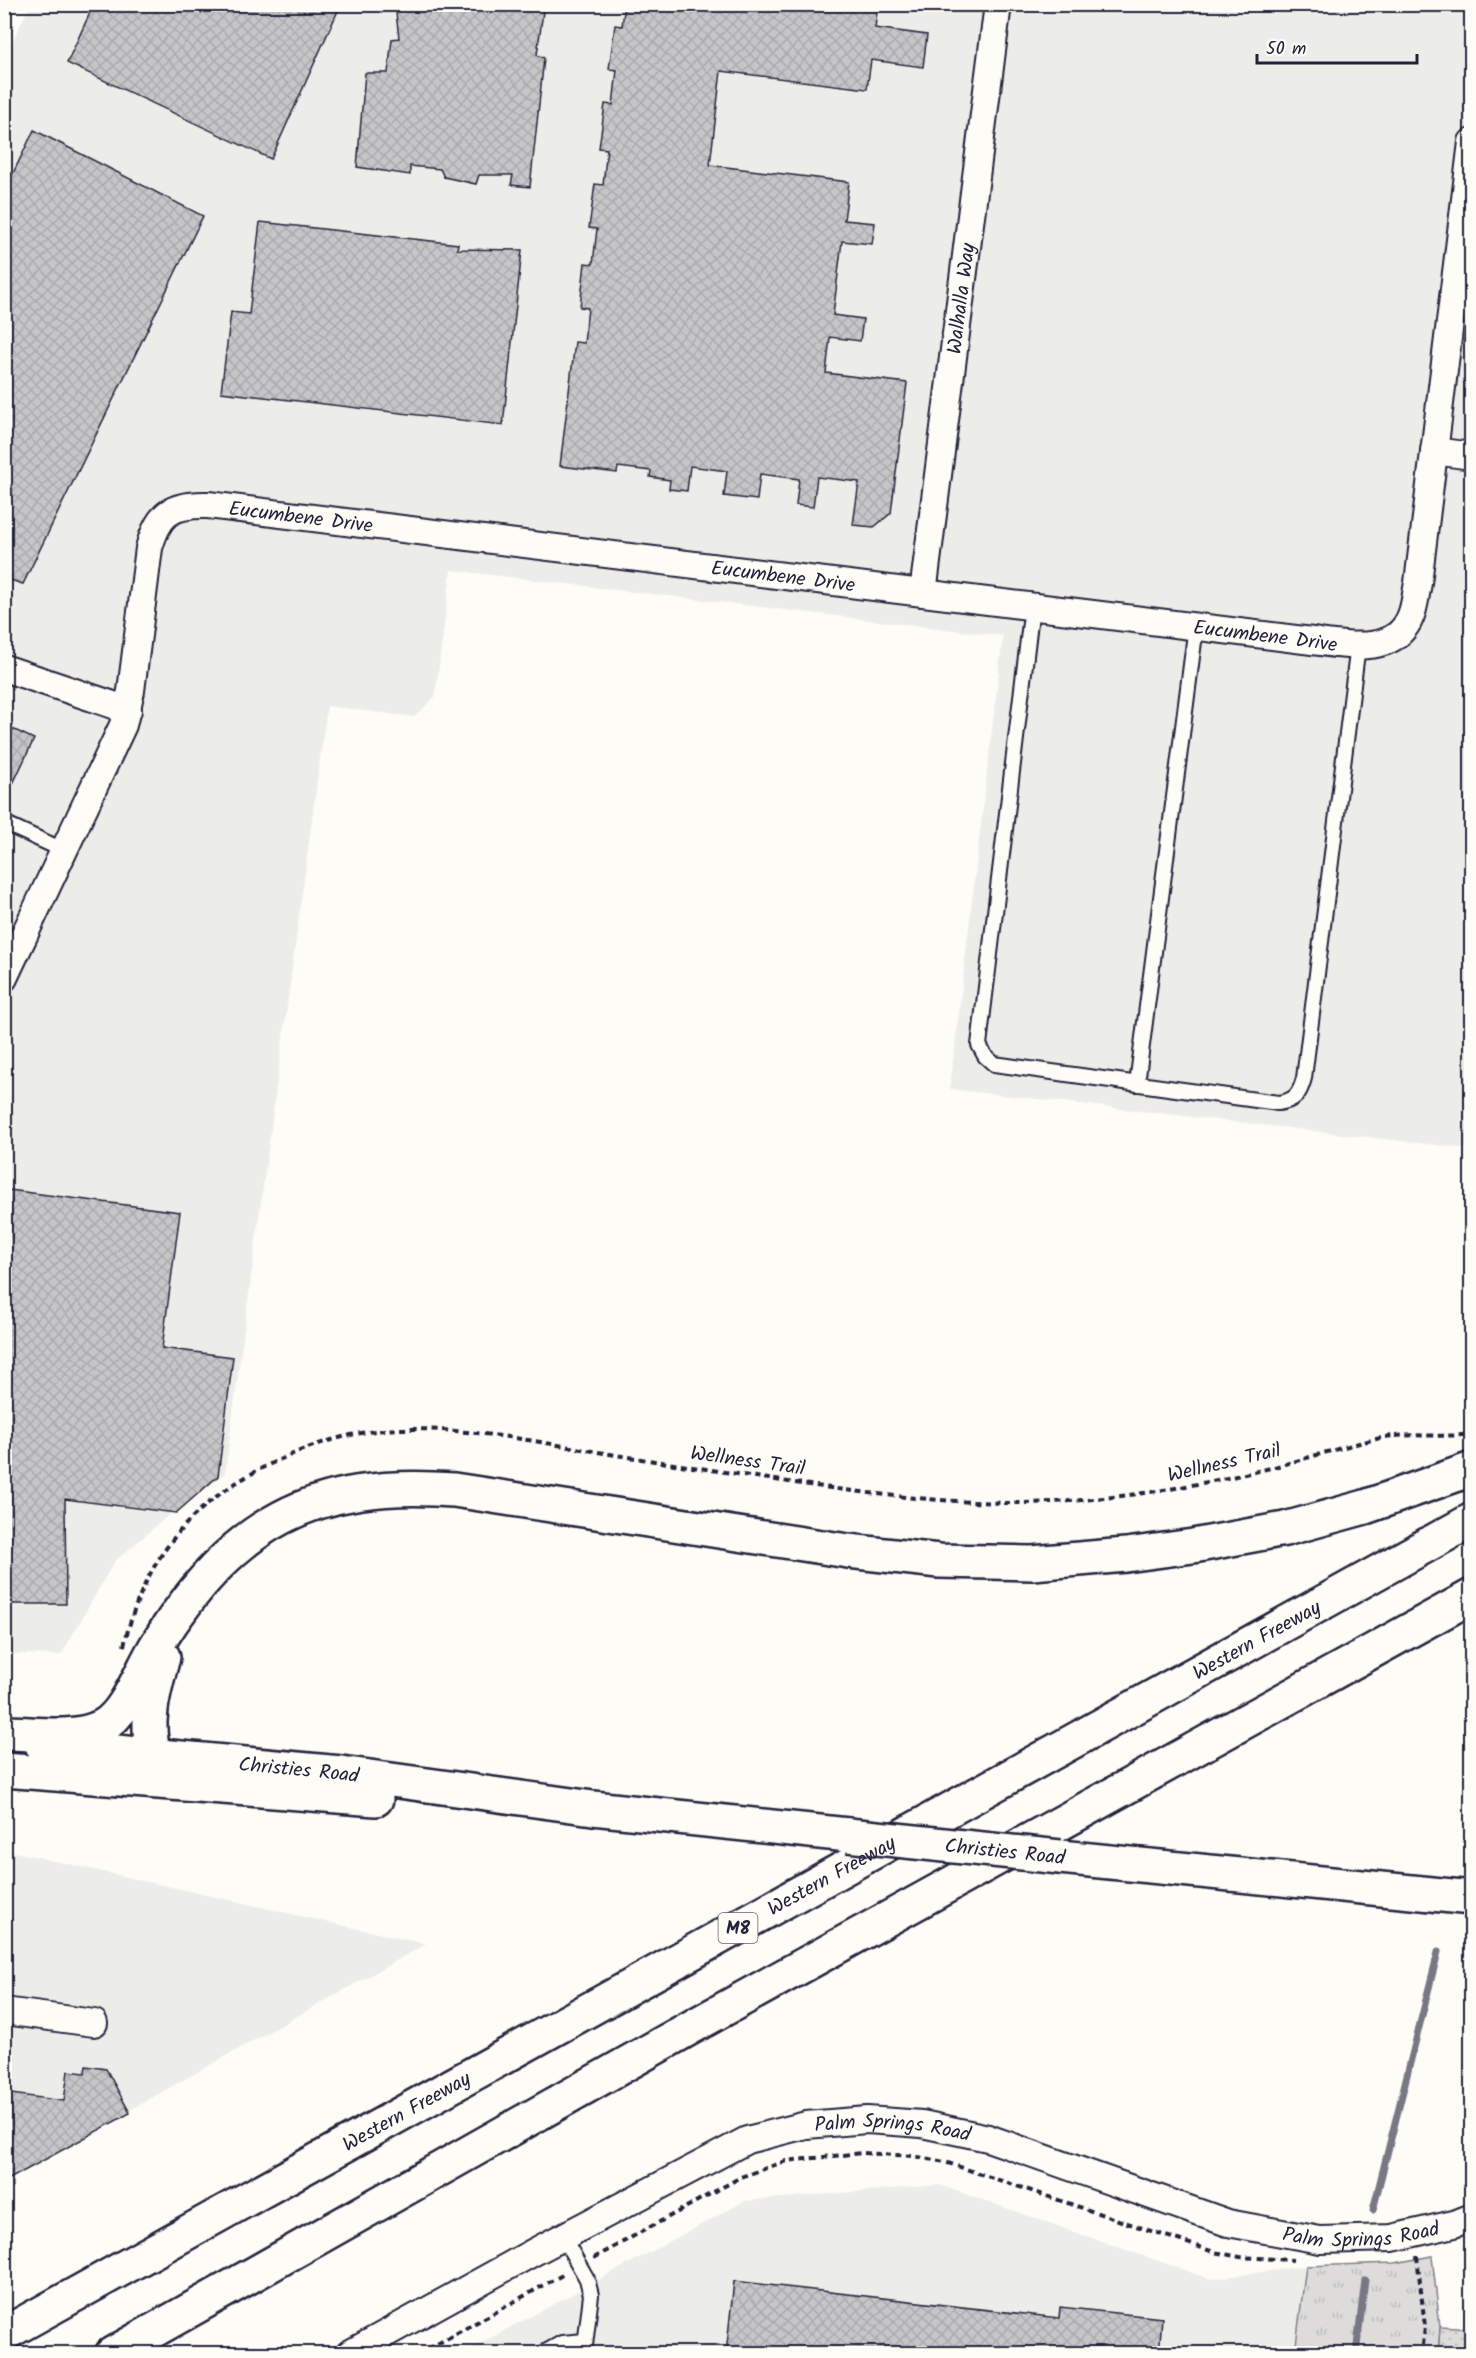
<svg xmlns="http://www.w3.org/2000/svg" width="1476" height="2358" font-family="Kalam,sans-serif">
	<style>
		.built { fill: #ecece9 }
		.grass { fill: url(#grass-dots); stroke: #807f8b; stroke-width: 1.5 }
		.park { fill: url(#park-tufts); stroke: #807f8b; stroke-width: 1.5 }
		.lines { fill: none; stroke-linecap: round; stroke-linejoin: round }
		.stream { stroke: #787885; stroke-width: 7 }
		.building { fill: url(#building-cross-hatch); stroke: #22223b; stroke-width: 1.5 }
		.service-casing { stroke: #22223b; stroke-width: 18 }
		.minor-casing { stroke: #22223b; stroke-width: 30 }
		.secondary-casing { stroke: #22223b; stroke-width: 38 }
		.motorway-casing { stroke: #22223b; stroke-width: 38 }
		.path { stroke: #22223b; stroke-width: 4; stroke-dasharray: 6 4.5; stroke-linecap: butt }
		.service { stroke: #fdfcf7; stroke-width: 14 }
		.minor { stroke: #fdfcf7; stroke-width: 26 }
		.secondary { stroke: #fdfcf7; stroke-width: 33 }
		.motorway { stroke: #fdfcf7; stroke-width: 33 }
		.secondary-bridge-casing { stroke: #22223b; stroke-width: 38; stroke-linecap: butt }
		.secondary-bridge { stroke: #fdfcf7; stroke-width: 33 }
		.labels { text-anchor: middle; stroke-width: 4.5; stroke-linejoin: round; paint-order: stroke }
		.shield { fill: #fdfcf7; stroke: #646373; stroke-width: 1.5 }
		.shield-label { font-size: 18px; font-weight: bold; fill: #22223b }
		.street-label { font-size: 20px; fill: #22223b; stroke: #fdfcf7 }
	</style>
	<defs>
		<pattern id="grass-dots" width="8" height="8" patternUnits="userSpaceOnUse" patternTransform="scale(1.5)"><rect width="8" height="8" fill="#dddcdb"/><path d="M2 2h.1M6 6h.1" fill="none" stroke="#bdbcbd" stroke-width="1.8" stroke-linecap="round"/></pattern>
		<pattern id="park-tufts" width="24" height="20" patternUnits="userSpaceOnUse" patternTransform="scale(1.5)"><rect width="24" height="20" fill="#dddcdb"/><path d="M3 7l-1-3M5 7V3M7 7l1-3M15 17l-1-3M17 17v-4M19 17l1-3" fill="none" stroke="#bdbcbd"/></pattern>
		<pattern id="building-cross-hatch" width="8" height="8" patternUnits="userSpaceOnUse" patternTransform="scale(1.5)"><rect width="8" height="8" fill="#c6c6c8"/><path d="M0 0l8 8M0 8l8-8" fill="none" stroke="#aaaaad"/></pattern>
	</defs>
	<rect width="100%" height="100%" fill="#fdfcf7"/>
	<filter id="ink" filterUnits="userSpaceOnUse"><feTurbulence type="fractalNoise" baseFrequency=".0167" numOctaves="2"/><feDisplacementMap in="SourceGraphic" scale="12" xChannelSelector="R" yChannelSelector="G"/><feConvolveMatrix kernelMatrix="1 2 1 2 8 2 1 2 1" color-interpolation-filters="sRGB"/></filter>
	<g filter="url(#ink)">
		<g class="built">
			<path d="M30,5H1471V1149L950,1089L1003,636L451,570L435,697L414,717L327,706L225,1473L187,1499L114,1562L61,1655L5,1654L4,59Z"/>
			<path d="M5,1850L426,1944L5,2180Z"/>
			<path d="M939,2185L1210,2279L1306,2266L1295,2353L461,2354L745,2201Z"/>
		</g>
		<path class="grass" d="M1440,2327L1471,2329V2353L1438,2354Z"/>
		<path class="park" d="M1432,2256L1440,2327L1438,2353H1295L1306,2266L1395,2263Z"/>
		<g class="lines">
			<g class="stream">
				<path d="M1468,1833L1472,1823"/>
				<path d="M1373,2210L1438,1952"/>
				<path d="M1356,2354L1365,2280"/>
			</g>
		</g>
		<g class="building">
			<path d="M94,4H341L271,159L67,63Z"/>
			<path d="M395,4H544L537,55L544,58L530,187L511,185L513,175H479L476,184L444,177L440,169L410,166V175L357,167L365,73H388L392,39L399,38Z"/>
			<path d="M625,4H878L875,28L927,35L923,67L871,60L867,89L721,71L710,165L849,182L844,220L875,223L872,244L842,241L833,315L863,319L860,341L830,337L826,373L907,383L891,513L874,527L853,525L859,482L817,477L813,507L796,505L799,479L760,474L757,500L724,496L727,471L690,466L687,491L669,489L670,480L650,477L651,471L618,467L617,473L560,466L575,342L584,343L588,308L580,307L585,263L593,264L595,246L597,229L589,228L595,184L603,185L607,149L599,148L605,104L613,105L617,70L609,69L615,25L622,26Z"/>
			<path d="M34,130L203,216L23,584L4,578V192Z"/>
			<path d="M260,222L458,244L457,249L522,250L503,425L221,392L231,312L249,314Z"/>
			<path d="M4,725L34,739L4,803Z"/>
			<path d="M9,1190L180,1212L162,1348L233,1357L218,1476L176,1513L65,1499L66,1604H4V1216Z"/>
			<path d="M86,2066L106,2069L130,2113L4,2182V2093L64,2101L68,2071L85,2073Z"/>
			<path d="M734,2281L1059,2318L1060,2307L1162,2318L1159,2354H726Z"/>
		</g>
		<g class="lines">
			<defs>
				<g id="service">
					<path d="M1032,606L979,1045L985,1056L994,1064L1278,1103C1295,1101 1300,1094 1304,1078L1358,645"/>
					<path d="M4,823L65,851"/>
					<path d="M1137,1084L1196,626"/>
					<path d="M563,2237L587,2279L591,2295L584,2354"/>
					<path d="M542,2354L562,2343L585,2341"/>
				</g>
				<g id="minor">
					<path d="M1434,451L1472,456"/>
					<path id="s1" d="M923,593L998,4"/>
					<path d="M4,668L128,710"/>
					<path id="s2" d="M4,978L123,725L131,691L149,548C159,513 171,504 208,505L1304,640C1333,643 1383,656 1404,628C1414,616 1415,598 1418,583L1472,142"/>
					<path d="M4,2011L94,2023"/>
					<path id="s3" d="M349,2354L534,2252L747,2140L806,2125L867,2120L922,2124L988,2138L1228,2223L1320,2240L1392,2238L1454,2224L1472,2217"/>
				</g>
				<g id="secondary">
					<path id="s4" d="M42,1745L341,1773L593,1808L848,1835"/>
					<path d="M4,1770L376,1799"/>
					<path d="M1060,1857L1472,1898"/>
				</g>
				<g id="motorway">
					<path d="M4,1733C36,1733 75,1741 103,1726C128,1712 142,1667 158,1643C233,1524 312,1479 454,1490L848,1551L939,1561L1032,1563L1126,1555L1193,1546L1285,1529L1365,1507L1472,1469"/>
					<path d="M155,1755C143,1725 155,1686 163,1657"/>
					<path id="s5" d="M4,2334L1472,1520"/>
					<path d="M112,2354L697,2024L1472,1596"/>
				</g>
			</defs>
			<use href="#service" class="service-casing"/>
			<use href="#minor" class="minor-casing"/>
			<use href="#secondary" class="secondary-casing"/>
			<use href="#motorway" class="motorway-casing"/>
			<g class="path">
				<path d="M124,1646C145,1552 200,1493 288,1456C324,1440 362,1430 401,1429C485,1428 566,1448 648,1460C768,1478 890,1502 1012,1503C1095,1503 1177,1490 1258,1471C1301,1461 1342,1446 1385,1437C1414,1433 1442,1438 1472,1434"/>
				<path d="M1417,2256L1425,2327L1422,2354"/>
				<path d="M594,2258L741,2177L786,2161L862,2153L913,2156L945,2162L1214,2252L1240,2257L1293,2260"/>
				<path d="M419,2354L566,2273"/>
			</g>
			<use href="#service" class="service"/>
			<use href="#minor" class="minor"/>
			<use href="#secondary" class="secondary"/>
			<use href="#motorway" class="motorway"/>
			<defs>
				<path id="secondary-bridge" d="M848,1835L1060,1857"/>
			</defs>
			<use href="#secondary-bridge" class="secondary-bridge-casing"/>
			<use href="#secondary-bridge" class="secondary-bridge"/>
		</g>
	</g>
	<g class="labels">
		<rect class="shield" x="718.5" y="1913" width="39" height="30" rx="4.5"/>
		<g class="shield-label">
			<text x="738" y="1934">M8</text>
		</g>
		<g class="street-label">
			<text dy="7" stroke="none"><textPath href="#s1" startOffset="297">Walhalla Way</textPath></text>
			<text dy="7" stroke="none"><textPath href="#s2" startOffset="634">Eucumbene Drive</textPath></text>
			<text dy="7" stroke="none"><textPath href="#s2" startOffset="1120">Eucumbene Drive</textPath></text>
			<text dy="7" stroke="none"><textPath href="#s2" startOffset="1606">Eucumbene Drive</textPath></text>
			<text transform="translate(748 1460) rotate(8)" y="7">Wellness Trail</text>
			<text transform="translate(1224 1462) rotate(-13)" y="7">Wellness Trail</text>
			<text dy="7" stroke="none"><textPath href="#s5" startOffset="1432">Western Freeway</textPath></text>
			<text dy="7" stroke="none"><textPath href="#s4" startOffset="258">Christies Road</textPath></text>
			<text transform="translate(1005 1851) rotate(6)" y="7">Christies Road</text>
			<text dy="7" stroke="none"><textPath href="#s5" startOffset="946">Western Freeway</textPath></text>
			<text dy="7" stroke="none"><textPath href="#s5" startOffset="460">Western Freeway</textPath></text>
			<text dy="7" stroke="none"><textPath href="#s3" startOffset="600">Palm Springs Road</textPath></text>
			<text dy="7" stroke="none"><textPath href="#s3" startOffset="1086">Palm Springs Road</textPath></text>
		</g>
	</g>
	<rect width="1476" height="2358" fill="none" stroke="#fdfcf7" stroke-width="24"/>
	<rect x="12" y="12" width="1452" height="2334" fill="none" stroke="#22223b" stroke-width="2" filter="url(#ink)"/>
	<path d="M1257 54v9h160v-9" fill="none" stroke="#22223b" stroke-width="3"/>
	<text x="1266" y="54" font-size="18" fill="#22223b" stroke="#fdfcf7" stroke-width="4.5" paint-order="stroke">50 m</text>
</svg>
